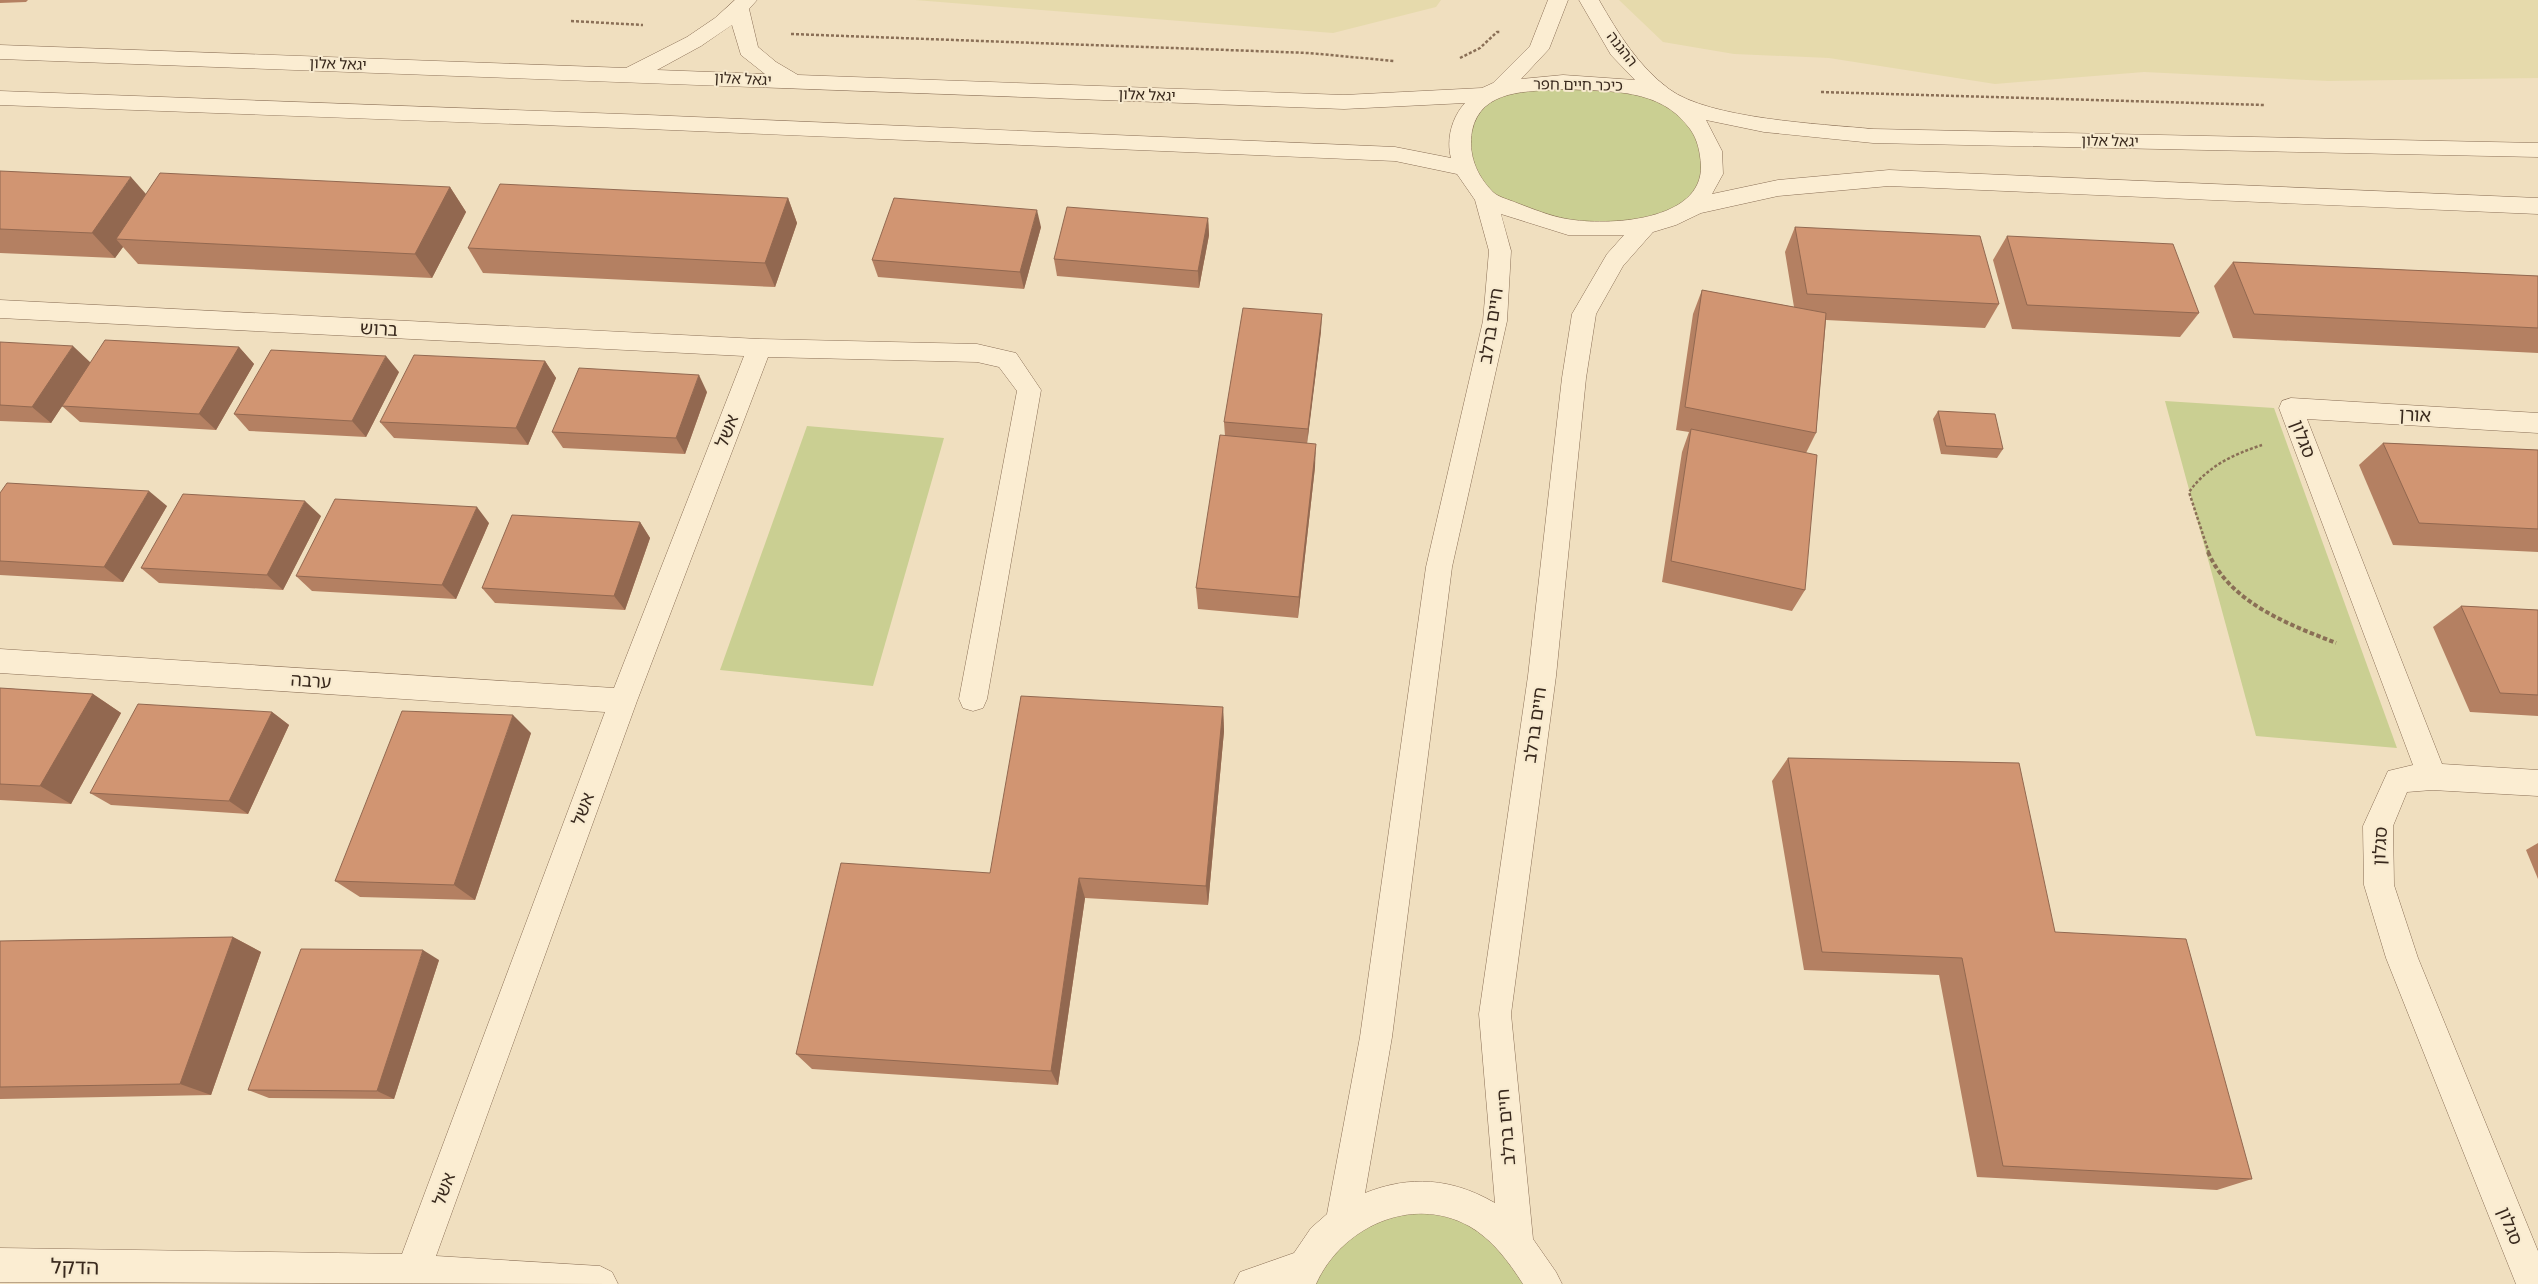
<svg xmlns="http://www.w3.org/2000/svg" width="2538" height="1284" font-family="'Zilla Slab','Noto Sans Hebrew',serif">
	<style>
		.farmland { fill: #e6daac }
		.green { fill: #cacf92 }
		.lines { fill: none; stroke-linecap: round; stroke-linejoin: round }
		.minor-casing { stroke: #8a6f56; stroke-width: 1 }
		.path-far1 { stroke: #8a6f56; stroke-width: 2.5; stroke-dasharray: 3 2; stroke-linecap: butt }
		.path { stroke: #8a6f56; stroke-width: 4; stroke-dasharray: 4.5 2.5; stroke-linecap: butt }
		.minor { fill: #fbedd2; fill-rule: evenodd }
		.wall { fill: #b48062 }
		.shaded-wall { fill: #926850 }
		.building { fill: #d19572; stroke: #926850 }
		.labels { text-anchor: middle; stroke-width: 4; stroke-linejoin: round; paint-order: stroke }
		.far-street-label { font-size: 15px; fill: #38281c; stroke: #f7eacf }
		.street-label { font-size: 18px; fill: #38281c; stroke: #f7eacf }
		.near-street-label { font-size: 21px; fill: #38281c; stroke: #f7eacf }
	</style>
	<rect width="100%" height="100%" fill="#f0dfbf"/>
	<g class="farmland">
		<path d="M915,0H1441L1436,7L1333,33Z"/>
		<path d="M1619,0H2538V78L2328,81L2144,72L1995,84L1829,58L1734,54L1663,42Z"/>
	</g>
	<g class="green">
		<path d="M1579,86L1663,98L1696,128L1707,174L1691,205L1641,223H1567L1492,198L1465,148L1476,111L1504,90Z"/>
		<path d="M2165,401L2274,408L2397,748L2256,736Z"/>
		<path d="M807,426L944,438L873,686L720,670Z"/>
		<path d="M1371,1211L1472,1216L1535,1284H1303Z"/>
	</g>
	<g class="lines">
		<defs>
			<g id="minor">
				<path d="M735,0H757L749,9L758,47L776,62L798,75L1344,95L1482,88L1493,83L1530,46L1548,0H1568L1549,49L1521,79L1563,75L1635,80L1611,55L1579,0H1599C1618,33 1638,66 1669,89C1709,119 1821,124 1873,129L2538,143V157L1873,143L1764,132L1706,120L1722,151L1723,174L1712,194L1778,180L1889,170L2538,198V214L1889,186L1778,196L1701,213L1676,225L1653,232L1623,266L1596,314L1586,378L1556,676L1511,1014L1533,1239L1556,1272L1562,1284H1523C1509,1262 1492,1239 1469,1226C1411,1194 1341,1228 1316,1284H1234L1240,1272L1294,1253L1311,1228L1327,1214L1360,1037L1426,567L1483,321L1489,251L1475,200L1457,174L1395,161L648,129L0,105V91L648,115L1395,147L1451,158C1446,139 1452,117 1465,103L1344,109L0,59V45L626,68L687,37L715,18ZM732,25L741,55L765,74L657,70L701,46ZM1563,89C1609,92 1660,87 1690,129C1698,140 1700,153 1701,165C1703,222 1607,226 1567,219C1550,216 1533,209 1517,203C1510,200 1498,197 1493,192C1476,175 1468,154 1472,131C1481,88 1529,92 1563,89ZM1501,214L1568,235H1624L1607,254L1572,314L1562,378L1528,676L1479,1014L1495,1203C1452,1178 1410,1175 1365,1193L1392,1037L1452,567L1507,321L1511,251Z"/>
				<path d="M0,300L759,339L977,344L1016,353L1041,390L987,699L983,708L973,711L963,708L959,699L1017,391L999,367L977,362L768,357L637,701L436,1256L600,1266L612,1272L618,1284L0,1282V1248L402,1254L605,712L0,673V649L614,688L744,356L0,318Z"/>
				<path d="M2291,398L2538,413V433L2307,419L2442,764L2538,770V796L2432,790L2407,792L2393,826L2394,885L2418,958L2538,1251V1284H2516L2386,958L2364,885L2363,826L2388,771L2413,765L2279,408L2282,401Z"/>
			</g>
		</defs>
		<use href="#minor" class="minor-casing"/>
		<g class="path-far1">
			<path d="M571,21L643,25"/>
			<path d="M791,34L1309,53L1394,61"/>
			<path d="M1460,58L1480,48L1497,32H1500"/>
			<path d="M1821,92L2265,105"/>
			<path d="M2209,553L2189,492C2208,466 2232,455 2262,445"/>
		</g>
		<path class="path" d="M2208,552C2230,603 2288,624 2336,643"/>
		<use href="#minor" class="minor"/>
	</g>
	<g class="wall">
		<path d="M0,0H28L26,2L0,3Z"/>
		<path d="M0,171L146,194L450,187L466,212L432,278L138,264L123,247L115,258L0,253Z"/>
		<path d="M788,198L797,223L775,287L483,273L468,248Z"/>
		<path d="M1208,218L1209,235L1199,288L1057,276L1054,259Z"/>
		<path d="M1041,227L1024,289L878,277L872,260Z"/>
		<path d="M1795,227L1999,304L1985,328L1826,320L1816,433L1806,453L1805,590L1792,611L1662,582L1682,452L1689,432L1676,430L1693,314L1702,290L1794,307L1785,252Z"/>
		<path d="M2007,236L2199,313L2180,337L2012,329L1993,260Z"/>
		<path d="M2233,262L2538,276V353L2233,338L2214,286Z"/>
		<path d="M1321,331L1307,443L1315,467L1298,618L1198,609L1196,588L1225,436L1224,422Z"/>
		<path d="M0,342L90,363L239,347L254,364L216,430L80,422L62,406L51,423L0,421Z"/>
		<path d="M545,361L556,378L528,445L394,438L380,422Z"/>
		<path d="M399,372L366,437L249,431L234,414Z"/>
		<path d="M707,392L685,454L563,448L552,432Z"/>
		<path d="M1938,411L2003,449L1997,458L1941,454L1933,419Z"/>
		<path d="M2383,443L2538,450V552L2393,545L2359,465Z"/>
		<path d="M0,493L167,506L123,582L0,575Z"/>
		<path d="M321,516L283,590L159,583L141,568Z"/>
		<path d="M640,522L650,538L625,610L495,603L482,588Z"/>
		<path d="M489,523L456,599L312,591L296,576Z"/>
		<path d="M2461,606L2538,610V716L2470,712L2433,627Z"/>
		<path d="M0,688L93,694L121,713L71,804L0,800Z"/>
		<path d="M1223,707L1224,731L1208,905L1085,898L1058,1085L812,1069L796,1054L990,873Z"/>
		<path d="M272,712L289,725L248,814L111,805L90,793Z"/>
		<path d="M531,733L475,900L360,897L335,881Z"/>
		<path d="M1788,758L2055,932L2252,1179L2217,1190L1977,1177L1939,975L1804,970L1772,781Z"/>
		<path d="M2538,843V879L2526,850Z"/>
		<path d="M233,937L261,952L211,1095L0,1099V941Z"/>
		<path d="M439,960L394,1099L269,1098L248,1090Z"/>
	</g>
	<g class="shaded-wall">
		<path d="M131,177L153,202L116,239L123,247L115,258L92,233Z"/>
		<path d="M450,187L466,212L432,278L415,254Z"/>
		<path d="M788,198L797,223L775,287L765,263Z"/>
		<path d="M1037,210L1041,227L1024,289L1020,272Z"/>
		<path d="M1208,218L1209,235L1199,288L1198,271Z"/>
		<path d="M1322,314L1321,331L1307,445L1308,429Z"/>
		<path d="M73,346L91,363L51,423L32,407Z"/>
		<path d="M239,347L254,364L216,430L199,414Z"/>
		<path d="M386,356L399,372L366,437L352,421Z"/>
		<path d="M545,361L556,378L528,445L516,428Z"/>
		<path d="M699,375L707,392L685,454L676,438Z"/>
		<path d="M1316,444L1315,467L1298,618L1299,597Z"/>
		<path d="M149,491L167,506L123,582L104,567Z"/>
		<path d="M305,501L321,516L283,590L267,575Z"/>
		<path d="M477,507L489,523L456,599L442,585Z"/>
		<path d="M640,522L650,538L625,610L614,596Z"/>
		<path d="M93,694L121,713L71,804L40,786Z"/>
		<path d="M1223,707L1224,731L1208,905L1206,886Z"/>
		<path d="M272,712L289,725L248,814L229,801Z"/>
		<path d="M513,715L531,733L475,900L454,885Z"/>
		<path d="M1079,878L1085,898L1058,1085L1051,1071Z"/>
		<path d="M233,937L261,952L211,1095L180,1084Z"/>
		<path d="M423,950L439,960L394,1099L377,1091Z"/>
	</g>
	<g class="building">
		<path d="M0,171L131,177L92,233L0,229Z"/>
		<path d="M160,173L450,187L415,254L116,239Z"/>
		<path d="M500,184L788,198L765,263L468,248Z"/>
		<path d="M894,198L1037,210L1020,272L872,260Z"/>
		<path d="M1067,207L1208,218L1198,271L1054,259Z"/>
		<path d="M1795,227L1980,236L1999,304L1807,294Z"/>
		<path d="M2007,236L2173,244L2199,313L2027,305Z"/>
		<path d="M2233,262L2538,276V328L2254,314Z"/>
		<path d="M1702,290L1826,313L1816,433L1685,407Z"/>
		<path d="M1243,308L1322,314L1308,429L1224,422Z"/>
		<path d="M105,340L239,347L199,414L62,406Z"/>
		<path d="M0,342L73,346L32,407L0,405Z"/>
		<path d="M271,350L386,356L352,421L234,414Z"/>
		<path d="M414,355L545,361L516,428L380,422Z"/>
		<path d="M579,368L699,375L676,438L552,432Z"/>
		<path d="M1938,411L1995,414L2003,449L1946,446Z"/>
		<path d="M1691,429L1817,455L1805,590L1671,561Z"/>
		<path d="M1220,435L1316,444L1299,597L1196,588Z"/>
		<path d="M2383,443L2538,450V529L2419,523Z"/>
		<path d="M7,483L149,491L104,567L0,561V493Z"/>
		<path d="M183,494L305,501L267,575L141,568Z"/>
		<path d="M335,499L477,507L442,585L296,576Z"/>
		<path d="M512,515L640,522L614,596L482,588Z"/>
		<path d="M2461,606L2538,610V695L2500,693Z"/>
		<path d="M0,688L93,694L40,786L0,784Z"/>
		<path d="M1021,696L1223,707L1206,886L1079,878L1051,1071L796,1054L841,863L990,873Z"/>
		<path d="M138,704L272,712L229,801L90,793Z"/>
		<path d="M402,711L513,715L454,885L335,881Z"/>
		<path d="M1788,758L2019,763L2055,932L2186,939L2252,1179L2003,1166L1962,958L1822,952Z"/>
		<path d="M233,937L180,1084L0,1087V941Z"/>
		<path d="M301,949L423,950L377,1091L248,1090Z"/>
	</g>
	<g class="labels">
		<g class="far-street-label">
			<text transform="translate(1622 49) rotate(52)" y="5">ההגנה</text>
			<text transform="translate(338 64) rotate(2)" y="5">יגאל אלון</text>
			<text transform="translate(743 79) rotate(3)" y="5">יגאל אלון</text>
			<text transform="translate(1578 85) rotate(1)" y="5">כיכר חיים חפר</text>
			<text transform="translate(1147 95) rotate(2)" y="5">יגאל אלון</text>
			<text transform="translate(2110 141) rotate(1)" y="5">יגאל אלון</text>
		</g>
		<g class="street-label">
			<text transform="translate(1491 326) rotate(-81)" y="6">חיים ברלב</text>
			<text transform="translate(379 329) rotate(3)" y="6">ברוש</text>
			<text transform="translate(2415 415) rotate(3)" y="6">אורן</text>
			<text transform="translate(727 431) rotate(-69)" y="6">אשל</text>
			<text transform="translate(2303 439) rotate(69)" y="6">סגלון</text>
			<text transform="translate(311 681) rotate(4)" y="6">ערבה</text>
			<text transform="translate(1535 725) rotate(-82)" y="6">חיים ברלב</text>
			<text transform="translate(583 809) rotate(-70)" y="6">אשל</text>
			<text transform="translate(2380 846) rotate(-87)" y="6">סגלון</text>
			<text transform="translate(1506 1127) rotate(-95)" y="6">חיים ברלב</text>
			<text transform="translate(444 1189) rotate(-70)" y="6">אשל</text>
			<text transform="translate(2510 1226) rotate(68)" y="6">סגלון</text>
		</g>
		<g class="near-street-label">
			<text transform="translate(75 1267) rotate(1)" y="7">הדקל</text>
		</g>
	</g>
</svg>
